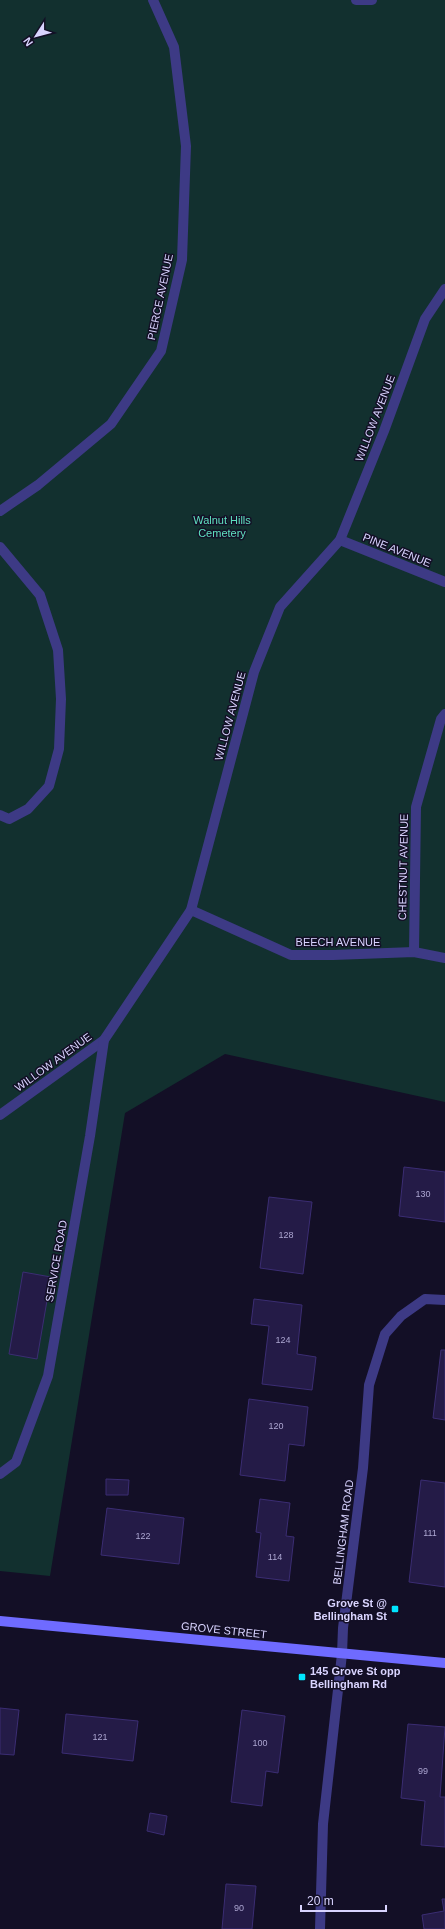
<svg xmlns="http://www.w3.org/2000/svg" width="445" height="1929" font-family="Arial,sans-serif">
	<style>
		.green { fill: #12302f }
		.building { fill: #241b47; stroke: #3b2d73 }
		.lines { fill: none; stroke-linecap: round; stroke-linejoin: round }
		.lane { stroke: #3d3a85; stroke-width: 10 }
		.street { stroke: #3d3a85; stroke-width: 10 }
		.secondary { stroke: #6f6bff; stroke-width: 10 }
		.poi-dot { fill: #00e5ff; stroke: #130f26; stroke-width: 1.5 }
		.labels { text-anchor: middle; stroke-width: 3; stroke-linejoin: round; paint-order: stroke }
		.number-label { font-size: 9px; fill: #aca6d1 }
		.street-label { font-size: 11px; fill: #d9d4ff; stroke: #130f26 }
		.park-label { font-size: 11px; fill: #5fe0c0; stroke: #130f26 }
		.poi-label { font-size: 11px; font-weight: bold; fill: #d9d4ff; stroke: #130f26; text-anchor: end }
	</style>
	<rect width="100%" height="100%" fill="#130f26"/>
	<path class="green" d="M0,0H445V1102L225,1054L125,1113L50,1576L0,1571Z"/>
	<g class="building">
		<path d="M404,1167L445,1172V1222L399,1216Z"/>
		<path d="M269,1197L312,1202L303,1274L260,1268Z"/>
		<path d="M23,1272L51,1277L37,1359L9,1354Z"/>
		<path d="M254,1299L302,1305L297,1354L316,1357L312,1390L262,1384L269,1326L251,1324Z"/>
		<path d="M441,1350H445V1420L433,1418Z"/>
		<path d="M249,1399L308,1407L304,1446L289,1444L285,1481L240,1475Z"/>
		<path d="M106,1479L129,1480L128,1495H106Z"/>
		<path d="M421,1480L445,1483V1587L409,1582Z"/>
		<path d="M260,1499L290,1503L286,1536L294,1537L289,1581L256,1577L261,1533L256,1532Z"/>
		<path d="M107,1508L184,1518L179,1564L101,1555Z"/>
		<path d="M0,1708L19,1710L14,1755L0,1754Z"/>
		<path d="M242,1710L285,1716L278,1773L266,1771L262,1806L231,1802Z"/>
		<path d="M66,1714L138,1721L133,1761L62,1753Z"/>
		<path d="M408,1724L445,1727L440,1797H445V1847L421,1845L425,1801L401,1798Z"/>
		<path d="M150,1813L167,1816L164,1835L147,1831Z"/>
		<path d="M226,1884L256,1886L252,1929H222Z"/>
		<path d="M442,1899H445V1929H424L422,1915L444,1911Z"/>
	</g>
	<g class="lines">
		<g class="lane">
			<path d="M356,0H372"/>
			<path d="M0,511L38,485L111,424L161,351L182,260L186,146L174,47L153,0"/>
			<path d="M340,540L445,582"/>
			<path d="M0,547L40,595L58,650L61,699L59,749L49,786L28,809L9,819L0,815"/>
			<path d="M191,910L291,955H333L414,952L445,958"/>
			<path d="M414,952L416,807L441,719L445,714"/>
			<path d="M0,1115L104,1040L191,910L254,672L280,607L340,540L384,431L425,319L445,289"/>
			<path d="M0,1474L16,1462L48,1376L90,1136L104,1040"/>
		</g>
		<path class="street" d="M320,1929L323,1824L342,1654L343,1628L363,1468L369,1385L385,1334L401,1316L425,1299L445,1300"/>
		<path class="secondary" d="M0,1621L445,1663"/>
	</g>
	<g class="poi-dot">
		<rect x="391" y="1605" width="8" height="8" rx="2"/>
		<rect x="298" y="1673" width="8" height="8" rx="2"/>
	</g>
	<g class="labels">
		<g class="number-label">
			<text x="423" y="1197">130</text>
			<text x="286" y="1238">128</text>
			<text x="283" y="1343">124</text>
			<text x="276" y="1429">120</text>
			<text x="430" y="1536">111</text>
			<text x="143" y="1539">122</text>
			<text x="275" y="1560">114</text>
			<text x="100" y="1740">121</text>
			<text x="260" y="1746">100</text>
			<text x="423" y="1774">99</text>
			<text x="239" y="1911">90</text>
		</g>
		<g class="street-label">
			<text transform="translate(160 297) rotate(-78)" y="4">PIERCE AVENUE</text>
			<text transform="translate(375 418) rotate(-69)" y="4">WILLOW AVENUE</text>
			<text transform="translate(397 550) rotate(22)" y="4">PINE AVENUE</text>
			<text transform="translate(230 716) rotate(-75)" y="4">WILLOW AVENUE</text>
			<text transform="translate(403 867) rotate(-89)" y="4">CHESTNUT AVENUE</text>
			<text x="338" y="946">BEECH AVENUE</text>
			<text transform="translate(53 1062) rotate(-36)" y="4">WILLOW AVENUE</text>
			<text transform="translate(56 1261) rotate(-80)" y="4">SERVICE ROAD</text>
			<text transform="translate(343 1532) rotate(-83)" y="4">BELLINGHAM ROAD</text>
			<text transform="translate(224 1630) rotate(6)" y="4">GROVE STREET</text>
		</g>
		<g class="park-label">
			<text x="222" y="524">Walnut Hills<tspan x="222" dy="13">Cemetery</tspan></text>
		</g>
		<g class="poi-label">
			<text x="387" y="1607">Grove St @<tspan x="387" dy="13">Bellingham St</tspan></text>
			<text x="310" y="1675" text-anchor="start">145 Grove St opp<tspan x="310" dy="13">Bellingham Rd</tspan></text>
		</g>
	</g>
	<g transform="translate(36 36) rotate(234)" stroke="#130f26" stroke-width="3" paint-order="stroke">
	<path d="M0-3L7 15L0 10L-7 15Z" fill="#d9d4ff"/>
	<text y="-6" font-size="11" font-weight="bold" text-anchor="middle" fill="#d9d4ff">N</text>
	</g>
	<path d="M301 1905v6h85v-6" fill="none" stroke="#d9d4ff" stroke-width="2"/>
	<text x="307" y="1905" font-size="12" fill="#d9d4ff" stroke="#130f26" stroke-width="3" paint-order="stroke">20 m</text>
</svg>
